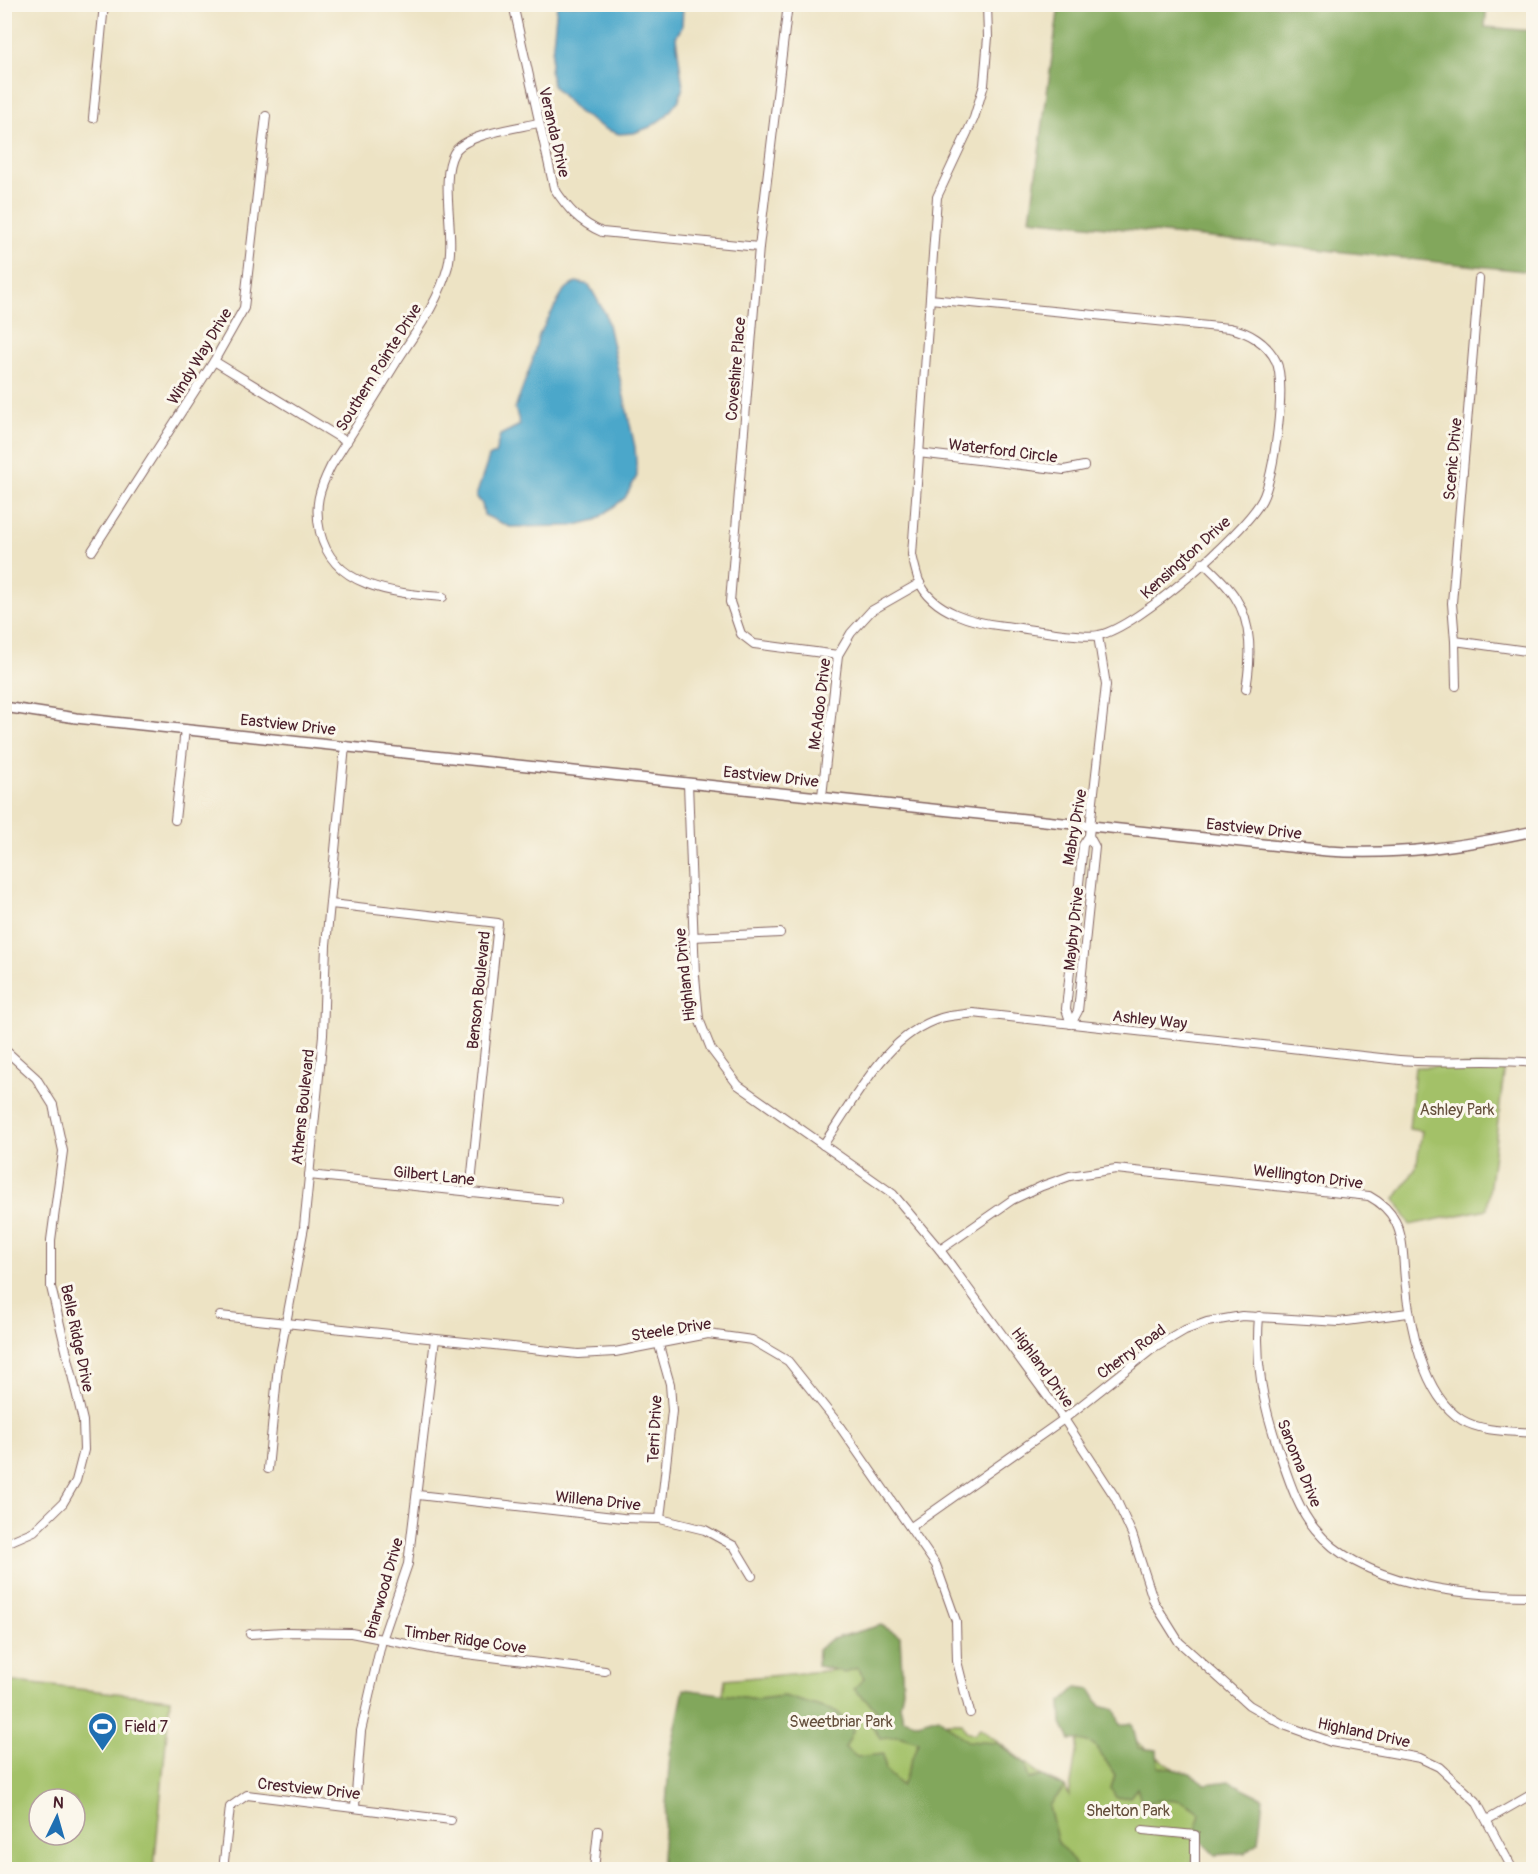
<svg xmlns="http://www.w3.org/2000/svg" width="1538" height="1874" font-family="Pangolin,sans-serif">
	<style>
		.green { fill: #a3c168; stroke: #76704a; stroke-width: 1.5; fill-rule: evenodd }
		.forest { fill: #82a75c; stroke: #666344; stroke-width: 1.5 }
		.water { fill: #4ba7ca; stroke: #4a637a; stroke-width: 1.5 }
		.lines { fill: none; stroke-linecap: round; stroke-linejoin: round }
		.minor-casing { stroke: #836461; stroke-width: 10 }
		.tertiary-casing { stroke: #836461; stroke-width: 12 }
		.minor { stroke: #fff; stroke-width: 8 }
		.tertiary { stroke: #fff; stroke-width: 9 }
		.labels { text-anchor: middle; stroke-width: 6; stroke-linejoin: round; paint-order: stroke }
		.street-label { font-size: 16px; fill: #4a1f2b; stroke: #fbf7ec }
		.park-label { font-size: 16px; fill: #65503d; stroke: #fbf7ec }
		.poi-label { font-size: 16px; fill: #4a1f2b; stroke: #fbf7ec; text-anchor: start }
	</style>
	<rect width="100%" height="100%" fill="#fbf7ec"/>
	<filter id="ink" filterUnits="userSpaceOnUse"><feTurbulence type="fractalNoise" baseFrequency=".0167" numOctaves="2"/><feDisplacementMap in="SourceGraphic" scale="12" xChannelSelector="R" yChannelSelector="G"/><feConvolveMatrix kernelMatrix="1 2 1 2 8 2 1 2 1" color-interpolation-filters="sRGB"/></filter>
	<filter id="wash" filterUnits="userSpaceOnUse"><feTurbulence type="fractalNoise" baseFrequency=".008" numOctaves="4" result="noise"/><feDisplacementMap in="SourceGraphic" scale="24" xChannelSelector="R" yChannelSelector="G"/><feGaussianBlur stdDeviation="1.35" result="paint"/><feColorMatrix in="noise" values="0 0 0 0 0 0 0 0 0 0 0 0 0 0 0 0 0 1.4 0 .05"/><feComposite in="paint" operator="in"/></filter>
	<g filter="url(#wash)">
		<rect width="100%" height="100%" fill="#ede3c4"/>
		<g class="green">
			<path d="M1505,1065L1487,1209L1410,1225L1395,1199L1416,1168L1422,1131L1409,1129L1415,1067Z"/>
			<path d="M881,1639L894,1723H962L966,1731L974,1734L980,1728L1042,1776L1065,1787L1069,1796L1084,1704L1206,1792L1191,1869H1049L901,1787L713,1759L725,1680L834,1670L837,1646Z"/>
			<path d="M5,1681L170,1699L154,1869H5ZM39,1799H75V1835H39Z"/>
		</g>
		<g class="forest">
			<path d="M1059,5H1487L1485,27L1533,31V272L1030,219Z"/>
			<path d="M881,1625L900,1636L903,1690L900,1705L903,1718L918,1723L938,1717L967,1741L997,1743L1024,1763L1029,1779L1042,1776L1065,1787L1049,1806C1050,1811 1057,1840 1058,1842C1065,1852 1074,1859 1077,1869H661L670,1754L684,1689L758,1699L784,1696L837,1712L854,1729L845,1748L857,1757L883,1754L886,1771L902,1786L918,1742L898,1736L880,1738L871,1724L878,1711L854,1689L864,1678L858,1668L845,1672L817,1666L818,1650L829,1640Z"/>
			<path d="M1077,1687L1090,1689L1100,1705L1115,1709L1120,1725L1132,1723L1138,1748L1157,1750L1158,1766L1190,1773L1205,1784L1229,1781L1263,1798L1258,1842L1245,1853L1215,1855L1195,1835L1200,1813C1178,1795 1168,1798 1142,1804L1137,1788L1130,1797L1116,1798L1111,1788L1115,1775C1101,1756 1098,1738 1070,1740L1062,1724L1061,1702Z"/>
		</g>
		<g class="water">
			<path d="M557,5H683L682,27L676,37L683,87L679,100L666,116L650,127L634,133L619,134L605,129L578,112L553,86L550,73Z"/>
			<path d="M576,282L589,285L606,315L635,447L637,476L625,498L596,520L572,526L510,527L484,515L482,504L476,496L489,457L495,454L500,435L520,425L515,408L532,362L538,337L564,290Z"/>
		</g>
	</g>
	<g filter="url(#ink)">
		<g class="lines">
			<defs>
				<g id="minor">
					<path d="M513,4L554,188C568,209 579,222 602,232L759,247"/>
					<path d="M788,4L759,247L730,602L741,634L754,644L838,655"/>
					<path d="M93,118L104,4"/>
					<path d="M930,299L1229,328C1249,332 1267,343 1276,361C1287,383 1274,478 1262,500C1243,534 1138,627 1099,635C1083,639 1024,628 1004,626C975,623 932,612 919,581C916,573 914,563 912,555L937,197L974,118L984,85L988,37L987,4"/>
					<path d="M214,361L347,442"/>
					<path d="M918,453L1064,470L1084,466"/>
					<path d="M92,551L214,361L244,308L266,116"/>
					<path d="M1203,562C1214,573 1227,584 1235,597C1253,624 1251,659 1246,689"/>
					<path d="M443,597C395,593 333,589 320,532C314,505 319,490 331,466C354,430 377,394 399,358C418,329 439,301 448,266C456,235 439,179 454,153C465,134 517,128 538,123"/>
					<path d="M1455,641L1452,603L1479,279"/>
					<path d="M1456,686L1455,641L1534,652"/>
					<path d="M688,783L695,976L699,1019L711,1049L738,1085L893,1194L940,1250L1064,1419L1115,1497L1132,1534L1154,1602L1179,1642L1249,1705L1284,1725L1331,1742L1420,1758L1439,1767L1476,1801L1513,1870"/>
					<path d="M822,796L838,655L851,633L871,611L920,583"/>
					<path d="M175,820L185,729"/>
					<path d="M331,904L498,923L470,1193"/>
					<path d="M692,937L780,933"/>
					<path d="M1071,1024L1066,1009L1083,845L1089,836L1106,685L1098,636"/>
					<path d="M1071,1024L1078,1011L1095,847L1089,836"/>
					<path d="M4,1049L36,1078L53,1105L63,1151L51,1240V1287L83,1421L84,1450L76,1481L63,1503L34,1531L4,1544"/>
					<path d="M823,1145C855,1100 885,1035 941,1018C951,1015 963,1015 973,1013L1399,1060C1444,1064 1489,1058 1534,1063"/>
					<path d="M309,1175L557,1201"/>
					<path d="M940,1250L1012,1200L1042,1186L1070,1176L1116,1169L1369,1196C1380,1202 1389,1209 1395,1221C1404,1237 1403,1261 1405,1279C1409,1322 1422,1395 1462,1420C1482,1432 1511,1431 1534,1433"/>
					<path d="M220,1316L578,1354L615,1352L708,1334L752,1340L788,1361L836,1421L936,1565L956,1621L957,1661L970,1713"/>
					<path d="M1259,1316C1255,1364 1263,1405 1279,1451C1288,1477 1297,1508 1315,1529C1361,1586 1465,1596 1532,1596"/>
					<path d="M658,1342L670,1384L672,1411L660,1519"/>
					<path d="M268,1469L278,1366L304,1227L323,1035L326,945L345,746"/>
					<path d="M418,1495L623,1518L660,1519L705,1530L734,1546L752,1576"/>
					<path d="M911,1527L1064,1419L1151,1350L1185,1330L1207,1322L1242,1316L1339,1322L1408,1313"/>
					<path d="M1534,1576V1604"/>
					<path d="M250,1634L284,1632L351,1633L442,1651L605,1671"/>
					<path d="M355,1806L361,1731L382,1640L408,1564L435,1339"/>
					<path d="M1487,1820L1534,1793"/>
					<path d="M1143,1830L1195,1835V1870"/>
					<path d="M223,1870L230,1807L247,1795L451,1820"/>
					<path d="M594,1870L598,1831"/>
				</g>
				<path id="tertiary" d="M4,707L76,718L1327,851C1399,856 1464,846 1534,831"/>
			</defs>
			<use href="#minor" class="minor-casing"/>
			<use href="#tertiary" class="tertiary-casing"/>
			<use href="#minor" class="minor"/>
			<use href="#tertiary" class="tertiary"/>
		</g>
	</g>
	<defs>
		<symbol id="stadium-pin" viewBox="-11 -11 22 30"><path d="M0 17L-7.5 6A9.5 9.5 0 1 1 7.5 6Z" fill="#1f6fb2" stroke="#fbf7ec"/><path d="M0-5a6.5 5 0 1 0 0 10a6.5 5 0 1 0 0-10ZM-3.5-1.8h7v3.6h-7Z" fill="#fff"/></symbol>
	</defs>
	<g fill-rule="evenodd">
		<use href="#stadium-pin" x="86" y="1710" width="33" height="45"/>
	</g>
	<g class="labels">
		<g class="street-label">
			<text transform="translate(555 132) rotate(77)" y="6">Veranda Drive</text>
			<text transform="translate(199 356) rotate(-59)" y="6">Windy Way Drive</text>
			<text transform="translate(378 367) rotate(-58)" y="6">Southern Pointe Drive</text>
			<text transform="translate(735 369) rotate(-85)" y="6">Coveshire Place</text>
			<text transform="translate(1003 450) rotate(7)" y="6">Waterford Circle</text>
			<text transform="translate(1452 459) rotate(-85)" y="6">Scenic Drive</text>
			<text transform="translate(1185 557) rotate(-42)" y="6">Kensington Drive</text>
			<text transform="translate(819 704) rotate(-83)" y="6">McAdoo Drive</text>
			<text transform="translate(288 724) rotate(6)" y="6">Eastview Drive</text>
			<text transform="translate(771 776) rotate(6)" y="6">Eastview Drive</text>
			<text transform="translate(1074 827) rotate(-80)" y="6">Mabry Drive</text>
			<text transform="translate(1254 828) rotate(6)" y="6">Eastview Drive</text>
			<text transform="translate(1073 929) rotate(-84)" y="6">Maybry Drive</text>
			<text transform="translate(684 975) rotate(-96)" y="6">Highland Drive</text>
			<text transform="translate(478 990) rotate(-84)" y="6">Benson Boulevard</text>
			<text transform="translate(1150 1019) rotate(6)" y="6">Ashley Way</text>
			<text transform="translate(302 1107) rotate(-84)" y="6">Athens Boulevard</text>
			<text transform="translate(434 1175) rotate(6)" y="6">Gilbert Lane</text>
			<text transform="translate(1308 1176) rotate(7)" y="6">Wellington Drive</text>
			<text transform="translate(671 1329) rotate(-9)" y="6">Steele Drive</text>
			<text transform="translate(78 1338) rotate(78)" y="6">Belle Ridge Drive</text>
			<text transform="translate(1131 1351) rotate(-36)" y="6">Cherry Road</text>
			<text transform="translate(1043 1367) rotate(54)" y="6">Highland Drive</text>
			<text transform="translate(654 1429) rotate(-87)" y="6">Terri Drive</text>
			<text transform="translate(1300 1463) rotate(68)" y="6">Sanoma Drive</text>
			<text transform="translate(598 1500) rotate(6)" y="6">Willena Drive</text>
			<text transform="translate(383 1588) rotate(-74)" y="6">Briarwood Drive</text>
			<text transform="translate(465 1639) rotate(8)" y="6">Timber Ridge Cove</text>
			<text transform="translate(1364 1732) rotate(12)" y="6">Highland Drive</text>
			<text transform="translate(309 1788) rotate(6)" y="6">Crestview Drive</text>
		</g>
		<g class="park-label">
			<text x="1457" y="1115">Ashley Park</text>
			<text x="841" y="1727">Sweetbriar Park</text>
			<text x="1128" y="1816">Shelton Park</text>
		</g>
		<g class="poi-label">
			<text x="124" y="1732">Field 7</text>
		</g>
	</g>
	<rect width="1538" height="1874" fill="none" stroke="#fbf7ec" stroke-width="24"/>
	<g transform="translate(57 1817) rotate(5)"><circle r="28" fill="#fbf7ec" stroke="#b4a19f" stroke-width="1.5"/>
	<path d="M0-4.5L10 22L0 15L-10 22Z" fill="#1f6fb2"/>
	<text y="-9" font-size="16" font-weight="bold" text-anchor="middle" fill="#4a1f2b">N</text>
	</g>
</svg>
